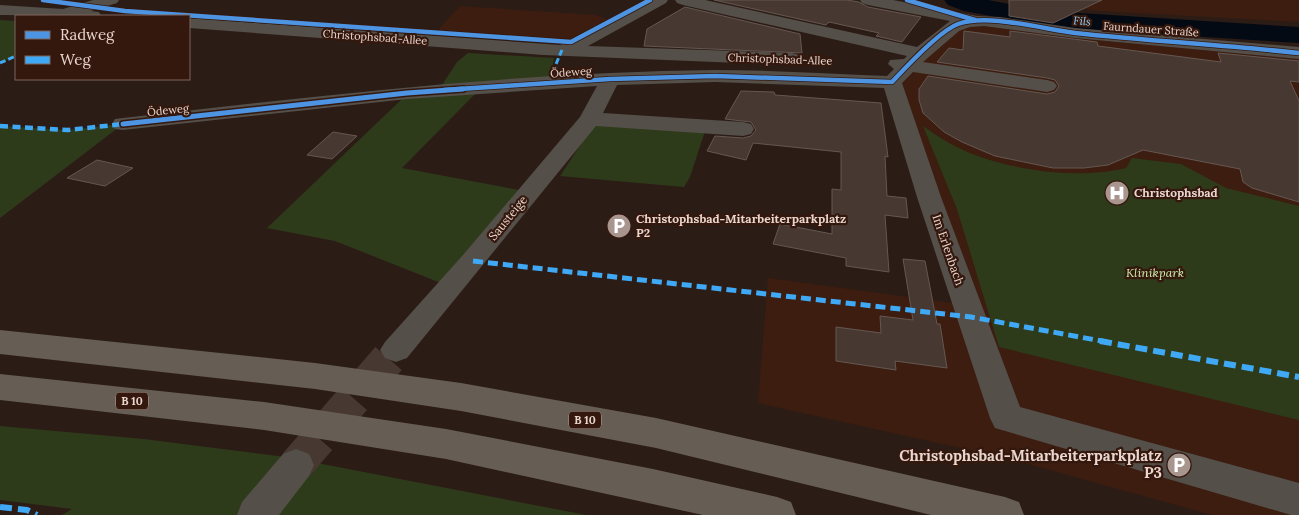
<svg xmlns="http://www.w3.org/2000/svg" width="1299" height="515" font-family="Lora,serif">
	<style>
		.built { fill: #3c1d10 }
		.green { fill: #2e3b1a }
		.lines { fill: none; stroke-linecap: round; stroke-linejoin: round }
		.river { fill: #040a14; fill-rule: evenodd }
		.building { fill: #483832; stroke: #655751 }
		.minor-tunnel { stroke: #483832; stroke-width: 35; stroke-dasharray: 35 18; stroke-linecap: butt }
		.minor { fill: #544f49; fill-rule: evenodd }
		.highway { fill: #665d54; fill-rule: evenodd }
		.quiet-far3 { stroke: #3fa9f5; stroke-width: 3; stroke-dasharray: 6 3; stroke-linecap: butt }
		.quiet-far2 { stroke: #3fa9f5; stroke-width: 4.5; stroke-dasharray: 8 4.5; stroke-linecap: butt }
		.quiet-far1 { stroke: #3fa9f5; stroke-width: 5; stroke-dasharray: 10 5; stroke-linecap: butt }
		.quiet { stroke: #3fa9f5; stroke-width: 6; stroke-dasharray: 12 6; stroke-linecap: butt }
		.cycleway-far1-casing { stroke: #34180e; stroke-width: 6 }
		.cycleway-casing { stroke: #34180e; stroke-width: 8 }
		.cycleway-far1 { stroke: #4d94e3; stroke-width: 4.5 }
		.cycleway { stroke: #4d94e3; stroke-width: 5 }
		.labels { text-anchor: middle; stroke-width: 4.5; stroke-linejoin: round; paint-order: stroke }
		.far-water-label { font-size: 11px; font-style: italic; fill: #9cd4f9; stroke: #34180e }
		.far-street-label { font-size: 11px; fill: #ead6ce; stroke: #34180e }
		.shield { fill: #34180e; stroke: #b39d94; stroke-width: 1 }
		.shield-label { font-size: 11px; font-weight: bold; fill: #ead6ce }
		.poi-label { font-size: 12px; font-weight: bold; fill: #ead6ce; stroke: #34180e; text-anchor: start }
		.street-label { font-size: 12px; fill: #ead6ce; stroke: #34180e }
		.park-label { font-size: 12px; font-style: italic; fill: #cdf1ad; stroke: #34180e }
		.near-poi-label { font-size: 15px; font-weight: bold; fill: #ead6ce; stroke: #34180e; text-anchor: end }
	</style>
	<rect width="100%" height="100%" fill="#2c1c16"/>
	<g class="built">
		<path d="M1013,0H1299V22L1099,11Z"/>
		<path d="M460,6L596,15L608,20L572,40L437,31Z"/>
		<path d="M958,14L989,20L1299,53V515H1212L1010,459L758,403L768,278L975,306L897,81Z"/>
	</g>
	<g class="green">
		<path d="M0,20L16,21V56L0,63Z"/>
		<path d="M468,53L554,58L552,71L562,80L442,85L457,62Z"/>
		<path d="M477,92L402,168L530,192L451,287L335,241L267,228L402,99Z"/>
		<path d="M595,123L705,131L690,177L684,187L560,176Z"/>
		<path d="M123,124L0,218V126L68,130Z"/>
		<path d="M923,126C932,132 940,138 949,143C995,169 1075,181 1126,168L1132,158L1181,164L1226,188L1299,206V420L999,347L957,209Z"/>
		<path d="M0,426L144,439L286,457L586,515H62L72,509L0,500Z"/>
	</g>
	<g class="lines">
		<path class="river" d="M944,0H988L1048,11L1299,27V43L1048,27L964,11L948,5Z"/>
	</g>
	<g class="building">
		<path d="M714,0H847L859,2L868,7L921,17L902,42L876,36L879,33L829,22L826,25Z"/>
		<path d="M1009,0H1102L1053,23L1009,16Z"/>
		<path d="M685,7L800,34L802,53L644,46L647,29Z"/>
		<path d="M964,31L1010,37V31L1097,42L1098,46L1221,62L1218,53L1299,61V82L1290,81L1299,101V202L1252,188L1243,182L1240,169L1143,150L1108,165L1084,168H1053L995,156L962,142L944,132L923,113L919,100V89L928,76L1047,94L1055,92L1059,86L1055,80L1047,78L937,62L949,48L963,50Z"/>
		<path d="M741,91L774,92L775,95L881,103L888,157L885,156L887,196L906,198L908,218L885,215L889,272L846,266V258L773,244L780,224L832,234V189L841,190V152L753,143L746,160L707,151L715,136L743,138L751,136L756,130L751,122L725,119Z"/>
		<path d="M333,132L357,136L332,159L307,155Z"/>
		<path d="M97,160L133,168L105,186L67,178Z"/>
		<path d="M903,259L925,261L937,324H940L947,368L895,361L896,370L836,361V327L881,333L880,316L913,320Z"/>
	</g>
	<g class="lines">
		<path class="minor-tunnel" d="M296,465L396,350"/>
		<g class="minor">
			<path d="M93,0H119L117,3L91,11L99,12L101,16L0,15V5L63,9Z"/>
			<path d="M648,0H668L666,3L588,46L792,53L799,55L801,59L799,63L792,65L543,55L189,28V18L560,45L573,40Z"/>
			<path d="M675,0H705L917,47L950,21L868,5L862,3L860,0H893L977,16L1000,17L1075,28L1299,47V59L1075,38L984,26L970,27L959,31L923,62L1047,80L1054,82L1057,86L1054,90L1047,92L913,72L902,83L941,197L1020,407L1299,483V515H1291L995,428L990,418L917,197L884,88L715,82L617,85L603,113L743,122L751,124L754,129L751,134L743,136L596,126L407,358L396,362L385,358L380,350L385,342L463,255L580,117L597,86L407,99L123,130L115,129L112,124L115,119L123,118C319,96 516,72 714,70C771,70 829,74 887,76L894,69L888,64L890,60L904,59L907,56L683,5L677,3Z"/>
			<path d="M296,449L309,454L314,465L309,476L279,515H237L242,502L283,454Z"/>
		</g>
		<g class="highway">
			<path d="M0,330L315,363L461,383L656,418L1005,497L1019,502L1024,515H931L656,448L461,411L315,389L0,354Z"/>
			<path d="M0,374L264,402L446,429L653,469L777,497L791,502L796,515H703L446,459L264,430L0,400Z"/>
		</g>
		<g class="quiet-far3">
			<path d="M562,50L556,64V71L569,80"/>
			<path d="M0,63L16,56"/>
		</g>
		<path class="quiet-far2" d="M0,126L68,130L123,124"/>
		<path class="quiet-far1" d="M473,261L971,317L1107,342"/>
		<g class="quiet">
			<path d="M1100,341L1299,377"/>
			<path d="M0,507L27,510L37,515"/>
		</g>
		<defs>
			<g id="cycleway-far1">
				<path d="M43,0L125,11L571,42L650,0"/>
				<path d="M907,0L975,20"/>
				<path d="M444,90L610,79L715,76L892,82C906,67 939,31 958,24C987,13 1043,29 1075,33C1149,41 1224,45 1299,53"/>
			</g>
			<path id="cycleway" d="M123,124L407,93L463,89"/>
		</defs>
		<use href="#cycleway-far1" class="cycleway-far1-casing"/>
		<use href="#cycleway" class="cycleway-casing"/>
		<use href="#cycleway-far1" class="cycleway-far1"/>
		<use href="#cycleway" class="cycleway"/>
	</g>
	<defs>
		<symbol id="hospital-disc" viewBox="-11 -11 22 22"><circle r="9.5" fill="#a8958e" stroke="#34180e"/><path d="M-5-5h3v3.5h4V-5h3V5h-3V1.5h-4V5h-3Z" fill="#fff"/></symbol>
		<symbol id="parking-disc" viewBox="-11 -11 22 22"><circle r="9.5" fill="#a8958e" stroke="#34180e"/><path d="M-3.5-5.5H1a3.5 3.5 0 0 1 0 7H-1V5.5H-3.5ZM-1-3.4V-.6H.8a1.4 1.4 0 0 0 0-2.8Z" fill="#fff"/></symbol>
	</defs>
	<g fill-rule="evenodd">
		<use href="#hospital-disc" x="1103" y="179" width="28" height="28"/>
		<use href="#parking-disc" x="605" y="212" width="28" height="28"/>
		<use href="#parking-disc" x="1165" y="451" width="28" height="28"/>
	</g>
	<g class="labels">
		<g class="far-water-label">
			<text transform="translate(1082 21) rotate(4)" y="4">Fils</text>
		</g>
		<g class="far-street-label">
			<text transform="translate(1151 29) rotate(4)" y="4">Faurndauer Straße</text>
			<text transform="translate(375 37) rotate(4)" y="4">Christophsbad-Allee</text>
			<text transform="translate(780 59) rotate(2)" y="4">Christophsbad-Allee</text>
			<text transform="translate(571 72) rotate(-4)" y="4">Ödeweg</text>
			<text transform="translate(168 110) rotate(-6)" y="4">Ödeweg</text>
		</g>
		<g class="shield">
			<rect x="116" y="392.5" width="32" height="17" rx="4"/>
			<rect x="569" y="411.5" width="32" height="17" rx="4"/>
		</g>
		<g class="shield-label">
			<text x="132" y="405">B 10</text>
			<text x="585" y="424">B 10</text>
		</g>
		<g class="poi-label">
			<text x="1134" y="197">Christophsbad</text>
			<text x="636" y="223">Christophsbad-Mitarbeiterparkplatz<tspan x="636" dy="14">P2</tspan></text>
		</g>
		<g class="street-label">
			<text transform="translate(508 218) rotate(-51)" y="4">Sausteige</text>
			<text transform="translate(948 250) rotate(71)" y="4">Im Erlenbach</text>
		</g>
		<g class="park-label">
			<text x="1155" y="277">Klinikpark</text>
		</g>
		<g class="near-poi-label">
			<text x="1162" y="461">Christophsbad-Mitarbeiterparkplatz<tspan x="1162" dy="17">P3</tspan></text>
		</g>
	</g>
	<rect x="15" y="15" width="175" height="65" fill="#34180e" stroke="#7d645b"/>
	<rect x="25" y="31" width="25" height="8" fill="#4d94e3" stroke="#7d645b"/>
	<text x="60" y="40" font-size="15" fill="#ead6ce">Radweg</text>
	<rect x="25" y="56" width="25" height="8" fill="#3fa9f5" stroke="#7d645b"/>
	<text x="60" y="65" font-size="15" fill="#ead6ce">Weg</text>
</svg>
